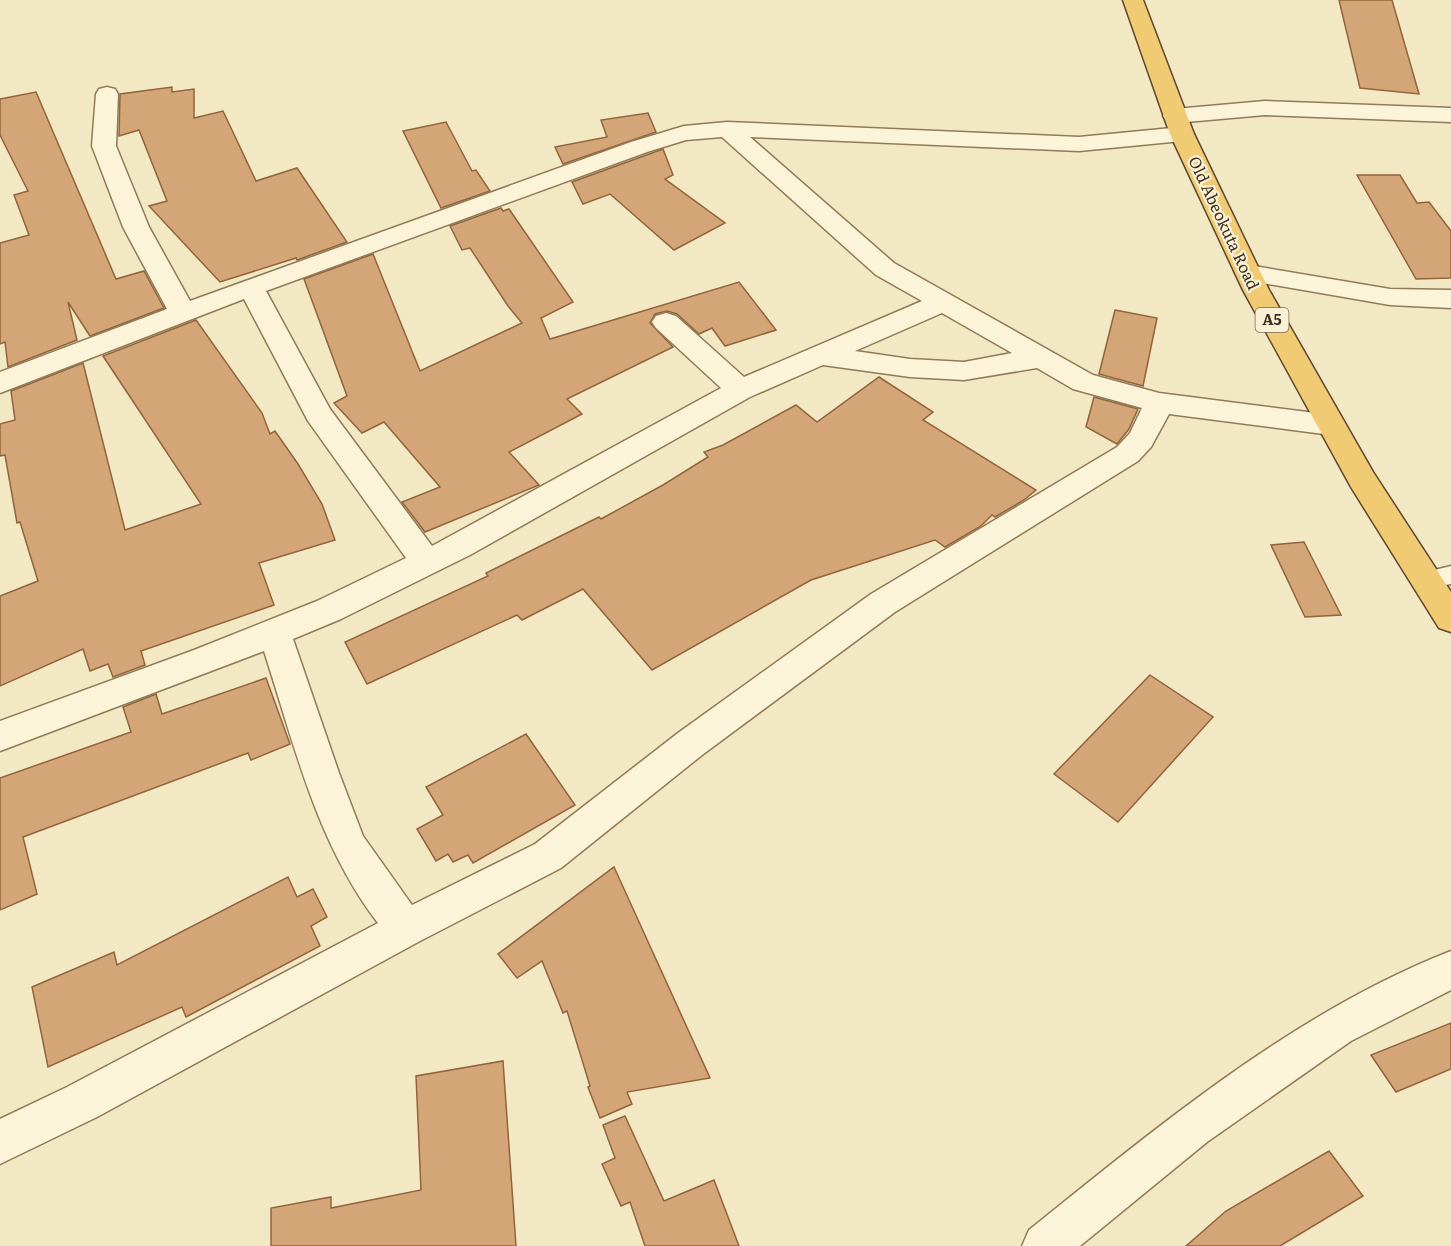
<svg xmlns="http://www.w3.org/2000/svg" width="1451" height="1246" font-family="Literata,serif">
	<style>
		.building { fill: #d4a577; stroke: #91643b; stroke-width: 1.5 }
		.lines { fill: none; stroke-linecap: round; stroke-linejoin: round }
		.service-casing { stroke: #907a58; stroke-width: 3 }
		.minor-casing { stroke: #907a58; stroke-width: 3 }
		.trunk-casing { stroke: #5d472d; stroke-width: 3 }
		.service { fill: #fcf4d9; fill-rule: evenodd }
		.minor { fill: #fcf4d9; fill-rule: evenodd }
		.trunk { fill: #f1ca74; fill-rule: evenodd }
		.labels { text-anchor: middle; stroke-width: 4.5; stroke-linejoin: round; paint-order: stroke }
		.shield { fill: #f9f1d5; stroke: #766a55; stroke-width: 1.5 }
		.shield-label { font-size: 15px; font-weight: bold; fill: #3e301e }
		.street-label { font-size: 16px; fill: #3e301e; stroke: #f9f1d5 }
	</style>
	<rect width="100%" height="100%" fill="#f3e8c4"/>
	<g class="building">
		<path d="M1339,0H1392L1419,94L1360,88Z"/>
		<path d="M172,87V92L194,89V118L223,111L256,181L297,168L347,242L297,260L296,258L220,282L149,206L167,201L139,130L119,136L120,94Z"/>
		<path d="M36,92L116,279L144,271L164,308L90,336L68,302L77,340L8,367L5,342L0,344V243L29,235L14,195L28,191L0,135V99Z"/>
		<path d="M648,113L656,132L563,164L555,147L607,137L601,120Z"/>
		<path d="M446,122L472,171L476,170L490,191L441,208L403,131Z"/>
		<path d="M663,149L673,175L665,179L725,223L674,250L610,194L583,204L572,182Z"/>
		<path d="M1357,175H1400L1417,203L1429,202L1451,231V278L1416,279Z"/>
		<path d="M501,208L503,211L509,209L573,302L541,318L550,339L739,282L776,330L725,346L712,328L699,334L677,314L667,311L655,314L650,323L673,347L567,399L582,414L509,452L539,485L425,532L402,502L440,487L384,422L362,433L334,403L347,396L304,279L373,254L420,371L522,323L508,306L470,248L462,250L450,226Z"/>
		<path d="M1115,310L1157,318L1143,386L1099,374Z"/>
		<path d="M196,320L262,413L270,434L275,431L298,464L322,504L335,540L259,563L274,605L141,651L145,665L113,677L108,664L90,671L83,649L0,686V596L38,581L20,522L17,523L5,455L0,456V424L15,420L11,391L83,363L125,530L201,504L103,356Z"/>
		<path d="M879,377L933,412L923,420L1036,490L1024,500L995,517L992,515L981,526L945,547L935,540L811,580L652,670L583,589L522,620L517,615L367,684L345,642L488,576L486,573L599,517L601,519L663,485L708,457L704,452L723,445L796,405L817,422Z"/>
		<path d="M1094,397L1138,409L1129,429L1117,444L1086,427Z"/>
		<path d="M1304,542L1341,615L1305,617L1271,545Z"/>
		<path d="M1150,675L1213,717L1118,822L1054,774Z"/>
		<path d="M266,678L290,744L251,760L248,753L23,837L37,894L0,910V778L131,732L123,707L156,694L162,714Z"/>
		<path d="M526,734L575,805L473,863L468,855L453,862L448,854L436,861L417,829L443,815L426,787Z"/>
		<path d="M614,867L710,1078L627,1092L632,1104L600,1118L588,1087L590,1086L567,1011L563,1013L542,961L517,978L498,954Z"/>
		<path d="M288,877L297,897L313,889L327,917L311,926L320,946L186,1017L182,1007L48,1067L32,987L114,952L117,965Z"/>
		<path d="M1451,1023V1069L1396,1092L1371,1055Z"/>
		<path d="M503,1061L516,1246H271V1208L331,1197V1208L421,1190L416,1076Z"/>
		<path d="M625,1116L664,1201L714,1180L739,1246H645L630,1202L621,1206L602,1164L615,1158L603,1125Z"/>
		<path d="M1329,1151L1363,1196L1280,1246H1186L1226,1211Z"/>
	</g>
	<g class="lines">
		<defs>
			<path id="service" d="M1451,566V584L1426,589L1418,586L1414,580L1418,574Z"/>
			<g id="minor">
				<path d="M107,87L115,89L118,94L116,146L149,227L190,301L631,142L684,126L727,122L1079,137L1182,127L1190,129L1194,134L1190,139L1182,141L1079,151L750,137L894,263L1093,375L1159,393L1331,415L1341,418L1346,425L1341,432L1331,435L1169,414L1151,447L1138,461L895,612L702,755L561,868L420,941L97,1117L0,1164V1119L67,1087L378,923C317,844 294,744 264,651L0,751V721L194,650L317,601L406,558L308,421L244,299L0,393V372L167,309L123,227L92,146L96,94L99,89ZM722,137L876,275L922,301L744,377L676,316L666,313L656,316L652,322L656,328L721,388L432,546L330,409L266,291L647,152L686,140ZM942,313L1012,353L964,362L910,359L855,351ZM823,365L910,377L964,380L1037,368L1073,389L1142,408L1130,433L1117,447L871,594L678,733L535,844L412,905L363,836L339,773L293,639L341,619L470,555L750,397Z"/>
				<path d="M1265,101L1451,108V122L1265,115L1175,123L1167,121L1163,116L1167,111L1175,109Z"/>
				<path d="M1248,265L1390,289L1451,290V308L1390,305L1239,279L1235,273L1239,267Z"/>
				<path d="M1451,951V990L1351,1041L1207,1142L1080,1246H1022L1029,1230C1160,1125 1293,1013 1451,951Z"/>
			</g>
			<path id="trunk" d="M1123,0H1143L1194,134L1269,290L1373,472L1451,592V632L1439,628L1351,487L1243,290L1170,134Z"/>
		</defs>
		<use href="#service" class="service-casing"/>
		<use href="#minor" class="minor-casing"/>
		<use href="#trunk" class="trunk-casing"/>
		<use href="#service" class="service"/>
		<use href="#minor" class="minor"/>
		<use href="#trunk" class="trunk"/>
	</g>
	<g class="labels">
		<rect class="shield" x="1255.5" y="308" width="33" height="24" rx="4.5"/>
		<g class="shield-label">
			<text x="1272" y="325">A5</text>
		</g>
		<g class="street-label">
			<text transform="translate(1224 223) rotate(65)" y="6">Old Abeokuta Road</text>
		</g>
	</g>
</svg>
